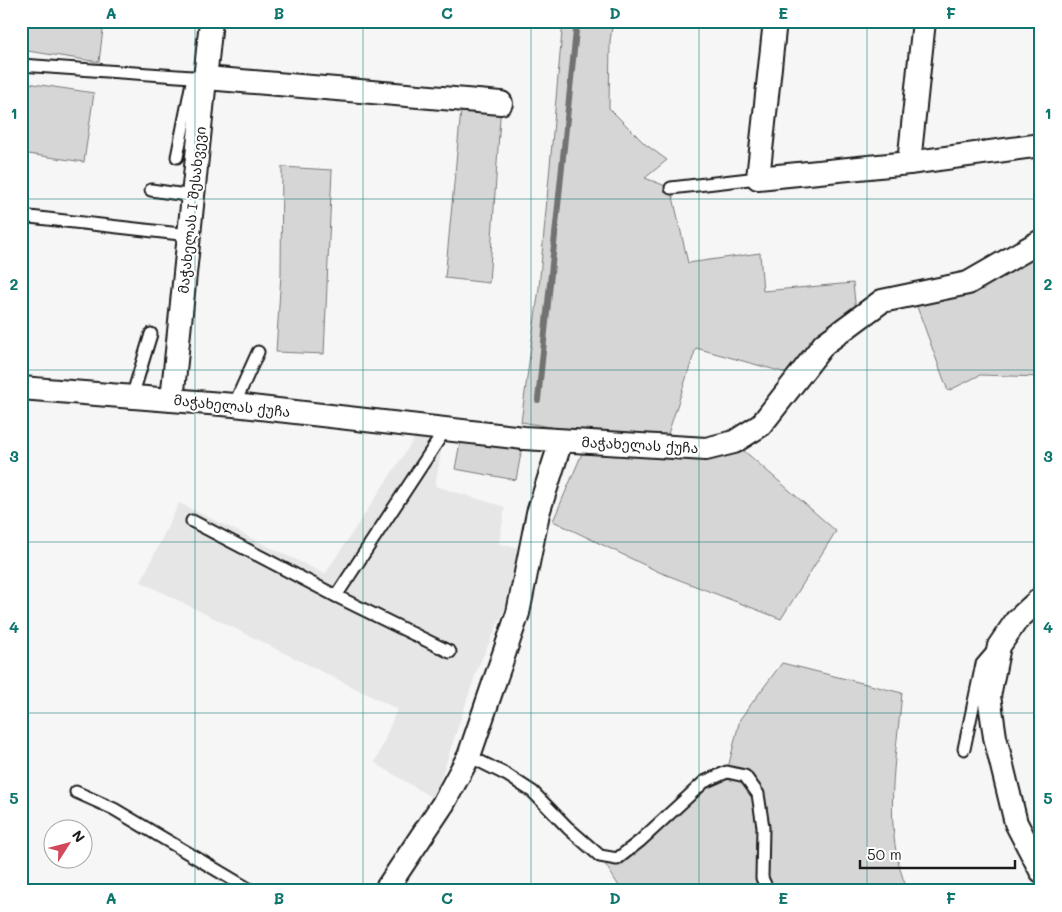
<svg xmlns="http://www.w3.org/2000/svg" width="1062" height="912" font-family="Mali,'Noto Sans Georgian',sans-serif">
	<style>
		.built { fill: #e6e6e6 }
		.green { fill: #d6d6d6; stroke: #797979 }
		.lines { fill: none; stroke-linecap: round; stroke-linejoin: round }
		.stream { stroke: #727272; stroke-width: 6 }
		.lane-casing { stroke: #1c1c1c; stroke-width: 15 }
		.street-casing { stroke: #1c1c1c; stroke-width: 26 }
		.lane { stroke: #fff; stroke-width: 11 }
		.street { stroke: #fff; stroke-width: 22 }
		.grid { fill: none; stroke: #0f766e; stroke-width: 1; stroke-opacity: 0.55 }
		.labels { text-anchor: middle; stroke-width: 4; stroke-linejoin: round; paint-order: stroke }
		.street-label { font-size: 14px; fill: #1c1c1c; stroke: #fff }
		.neatline { fill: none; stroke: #0f766e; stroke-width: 2 }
		.grid-label { font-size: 16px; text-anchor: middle; font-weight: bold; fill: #0f766e }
	</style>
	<rect width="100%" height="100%" fill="#f6f6f6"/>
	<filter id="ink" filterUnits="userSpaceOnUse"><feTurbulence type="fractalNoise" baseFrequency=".02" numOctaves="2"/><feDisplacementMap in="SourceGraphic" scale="10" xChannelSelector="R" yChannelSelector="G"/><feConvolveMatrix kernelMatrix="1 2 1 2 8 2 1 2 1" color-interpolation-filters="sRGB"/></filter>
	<g filter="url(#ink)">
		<path class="built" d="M422,427L445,430L435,486L505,507L499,544L518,547L511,596L478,667L434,799L375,763L397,709L141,582L179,503L325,574Z"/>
		<g class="green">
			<path d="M21,21H104L99,62L21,50Z"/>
			<path d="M563,21H613L610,41L609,108L645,144L667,160L645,178L671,188L688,263L760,253L763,291L853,283L856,312L813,340L790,374L696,348L664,446L734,442L836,531L781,619L659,572L553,521L584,449L660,446L521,422L539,288Z"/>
			<path d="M21,82L94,93L84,162L21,153Z"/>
			<path d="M462,100L501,103L489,283L445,278Z"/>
			<path d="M282,167L332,170L324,354L276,352L281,274Z"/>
			<path d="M1030,260L1041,262V377L980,375L948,391L916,304Z"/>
			<path d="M461,437L522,448L516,480L455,469Z"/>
			<path d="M782,663L902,693C896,757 881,831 908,891H622L600,856L617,859L675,807L727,772L740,719Z"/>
		</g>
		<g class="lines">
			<path class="stream" d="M538,400L577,21"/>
			<defs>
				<g id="lane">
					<path d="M21,65L206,78"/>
					<path d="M177,157L193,77"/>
					<path d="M671,188L758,178"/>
					<path d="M151,190L193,196"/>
					<path d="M21,216L189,235"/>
					<path d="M132,397L151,334"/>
					<path d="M234,405L258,352"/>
					<path d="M192,521L336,596L445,430"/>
					<path d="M336,596L450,652"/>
					<path d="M964,749L982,664L994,650"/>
					<path d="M469,756L507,775L533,792L568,828L600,856L617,859L640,841L704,782L727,772L745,776L758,794L763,827L762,878L768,891"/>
					<path d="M76,792L114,809L252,891"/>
				</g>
				<g id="street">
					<path d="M775,21L758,178L909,163L1041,145"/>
					<path d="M206,78L501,103"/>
					<path d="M909,163L924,21"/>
					<path d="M21,388L234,405L524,438L706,449L734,442L761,425L824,344L882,301L968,283L1041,241"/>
					<path d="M172,400L211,21"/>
					<path d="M1041,598L1016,621L999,646L989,696L995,737L1016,823L1041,871"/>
					<path d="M385,891L443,804L469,756L518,613L538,513L561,441"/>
				</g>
			</defs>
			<use href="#lane" class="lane-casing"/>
			<use href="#street" class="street-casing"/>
			<use href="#lane" class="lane"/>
			<use href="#street" class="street"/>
		</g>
	</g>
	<path class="grid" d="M195,21V891M363,21V891M531,21V891M699,21V891M867,21V891M21,199H1041M21,370H1041M21,542H1041M21,713H1041"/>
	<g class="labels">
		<g class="street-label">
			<text transform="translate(192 210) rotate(-84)" y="5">მაჭახელას I შესახვევი</text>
			<text transform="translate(232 406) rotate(6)" y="5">მაჭახელას ქუჩა</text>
			<text transform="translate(640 445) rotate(3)" y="5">მაჭახელას ქუჩა</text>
		</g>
	</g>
	<rect width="1062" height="912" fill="none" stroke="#fff" stroke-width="55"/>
	<g transform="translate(68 844) rotate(54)"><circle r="24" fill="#ffffff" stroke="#a4a4a4"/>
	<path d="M0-4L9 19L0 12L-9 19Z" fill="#d1495b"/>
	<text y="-8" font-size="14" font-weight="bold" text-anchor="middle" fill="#1c1c1c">N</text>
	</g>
	<path d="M860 860v8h155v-8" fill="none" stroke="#1c1c1c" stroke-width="2.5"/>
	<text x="867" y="860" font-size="15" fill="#1c1c1c" stroke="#ffffff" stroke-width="4" paint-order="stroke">50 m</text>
	<rect x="28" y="28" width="1006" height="856" class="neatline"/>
	<g class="grid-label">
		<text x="111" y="19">A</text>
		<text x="279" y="19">B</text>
		<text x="447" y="19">C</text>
		<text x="615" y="19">D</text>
		<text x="783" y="19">E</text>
		<text x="951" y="19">F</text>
		<text x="14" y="119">1</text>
		<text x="1048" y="119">1</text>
		<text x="14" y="290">2</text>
		<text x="1048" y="290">2</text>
		<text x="14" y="462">3</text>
		<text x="1048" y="462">3</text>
		<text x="14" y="633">4</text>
		<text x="1048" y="633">4</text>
		<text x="14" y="804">5</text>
		<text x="1048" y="804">5</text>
		<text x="111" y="904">A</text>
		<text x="279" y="904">B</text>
		<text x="447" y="904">C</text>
		<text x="615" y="904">D</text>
		<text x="783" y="904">E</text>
		<text x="951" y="904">F</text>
	</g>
</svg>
